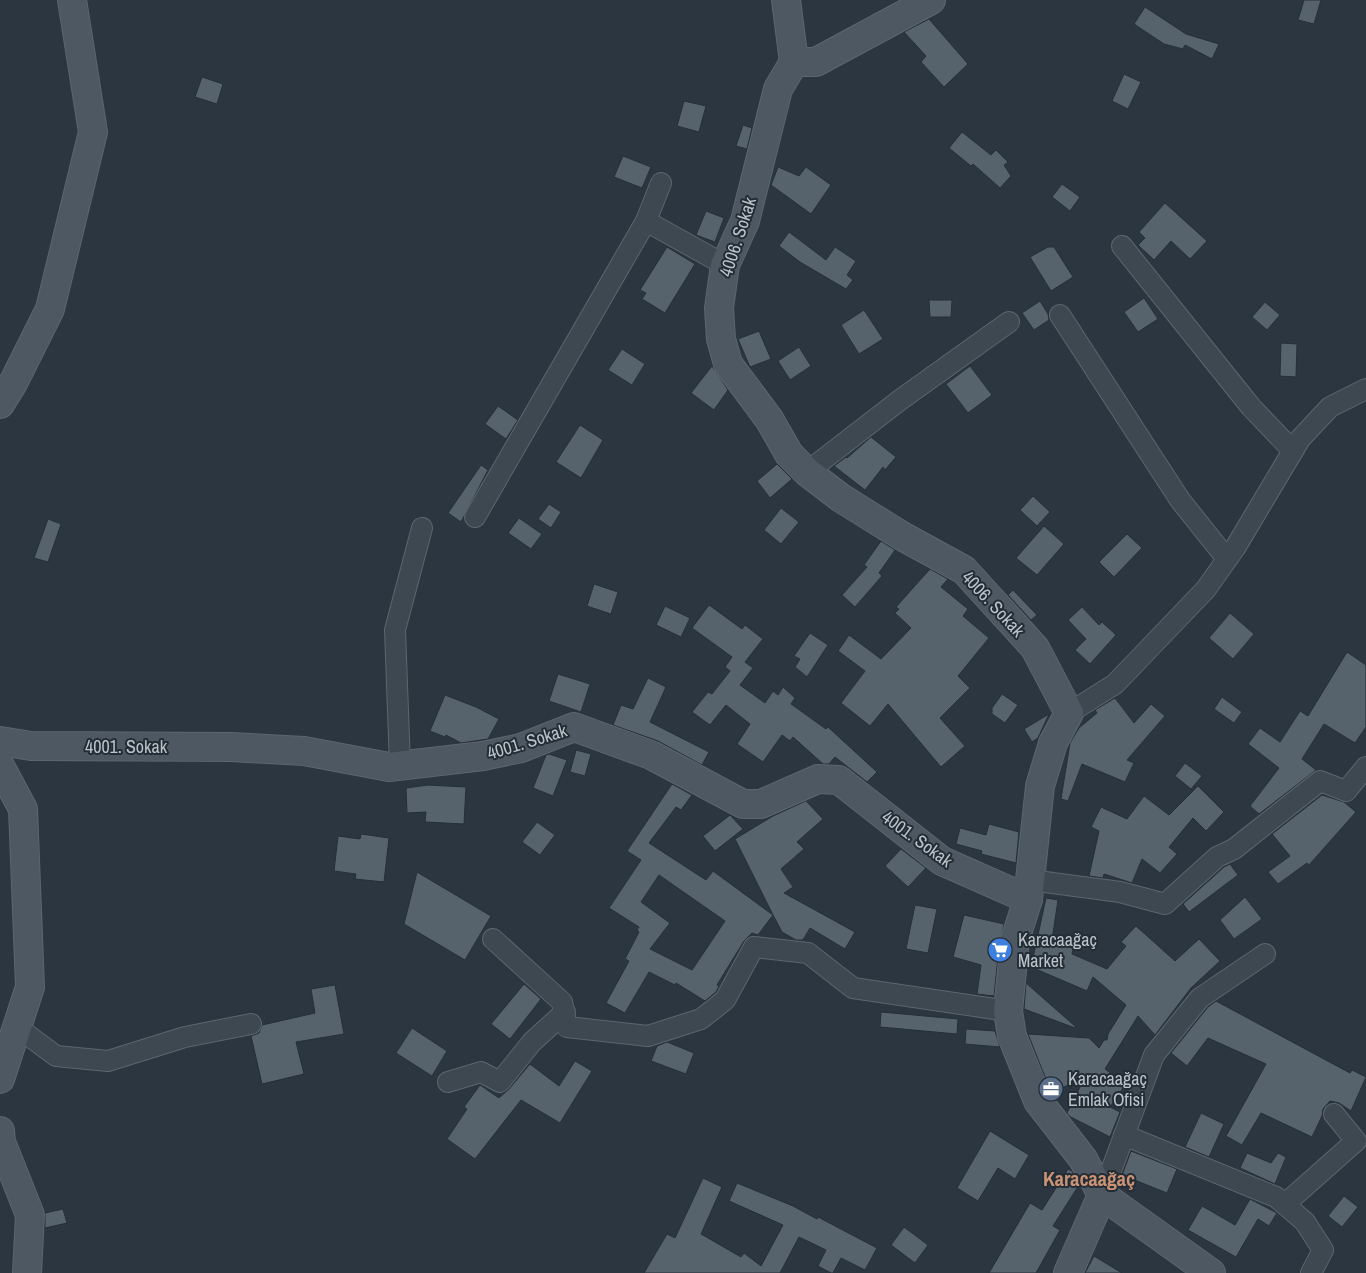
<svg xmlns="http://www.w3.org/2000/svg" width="1366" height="1273" font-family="'Archivo Narrow',sans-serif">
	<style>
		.building { fill: #56636d; stroke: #252f38; fill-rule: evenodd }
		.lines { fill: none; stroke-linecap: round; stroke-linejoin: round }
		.street-casing { stroke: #5d666e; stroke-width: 22 }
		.secondary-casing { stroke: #5d666e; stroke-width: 30 }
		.street { stroke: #3e4851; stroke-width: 20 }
		.secondary { stroke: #4d5863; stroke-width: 28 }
		.labels { text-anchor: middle; stroke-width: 4; stroke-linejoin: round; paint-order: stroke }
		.street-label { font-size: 18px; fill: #bcc3cb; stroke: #232d36 }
		.poi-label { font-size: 18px; fill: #bcc3cb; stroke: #232d36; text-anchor: start }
		.quarter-label { font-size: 20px; font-weight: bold; fill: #cb9276; stroke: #232d36 }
	</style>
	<rect width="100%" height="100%" fill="#2b3641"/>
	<g class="building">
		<path d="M1304,0H1321L1314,24L1298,20Z"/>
		<path d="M1145,7L1186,34L1219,44L1212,59L1185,45L1183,49L1164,44L1134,24Z"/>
		<path d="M929,19L968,64L944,87L921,62L926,56L904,32Z"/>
		<path d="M1124,74L1141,82L1128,109L1112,101Z"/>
		<path d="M202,77L223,84L217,104L195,97Z"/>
		<path d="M684,101L706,106L699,132L677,126Z"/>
		<path d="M743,125L752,128L747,149L736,146Z"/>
		<path d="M962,132L991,155L996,150L1008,162L1004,165L1011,176L1000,188L973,164L971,166L949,148Z"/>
		<path d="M623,156L651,167L642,188L614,177Z"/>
		<path d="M778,167L799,176L806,167L831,185L811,214L771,185Z"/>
		<path d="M1062,184L1080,197L1070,211L1052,197Z"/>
		<path d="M1165,203L1207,241L1190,259L1171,241L1154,260L1138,245L1145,238L1139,232Z"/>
		<path d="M706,211L724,218L715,242L696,235Z"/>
		<path d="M789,232L826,260L835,247L856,261L847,275L853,280L846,289L800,262L779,246Z"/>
		<path d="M667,247L695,264L665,313L642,299L646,293L640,290Z"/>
		<path d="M1048,247H1054L1073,277L1051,291L1030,257Z"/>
		<path d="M1144,298L1158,319L1138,332L1124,312Z"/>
		<path d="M929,300H952L951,317H930Z"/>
		<path d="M1040,301L1048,314L1049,320L1034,330L1022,313Z"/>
		<path d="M1265,302L1280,315L1267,330L1252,317Z"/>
		<path d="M864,310L883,339L859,354L841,325Z"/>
		<path d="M759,331L771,359L750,367L738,339Z"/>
		<path d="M1281,343L1297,344L1296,377L1280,376Z"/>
		<path d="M799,347L811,366L790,380L778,361Z"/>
		<path d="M622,349L645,364L632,385L608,370Z"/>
		<path d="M712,366L728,390L714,410L691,393Z"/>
		<path d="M970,366L992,395L968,413L946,384Z"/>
		<path d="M498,406L518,420L506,439L485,424Z"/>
		<path d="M580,425L603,440L581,478L556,462Z"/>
		<path d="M871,437L896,457L885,470L883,467L865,490L834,466L846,457L847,458Z"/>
		<path d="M777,464L792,479L770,498L757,481Z"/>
		<path d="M481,465L488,470L461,522L448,513Z"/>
		<path d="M1033,496L1050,512L1037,526L1020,510Z"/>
		<path d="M549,504L561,512L551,528L538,519Z"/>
		<path d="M781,508L799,522L781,544L764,530Z"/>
		<path d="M519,518L542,534L531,549L508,533Z"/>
		<path d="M48,519L61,524L48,562L34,558Z"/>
		<path d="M1044,526L1064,544L1037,575L1016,558Z"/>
		<path d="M1127,534L1142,548L1114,577L1099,562Z"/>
		<path d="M881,541L895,550L879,573L882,576L855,607L842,595L867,567L864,565Z"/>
		<path d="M930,569L948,579L941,587L968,609L963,616L989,638L958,676L970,688L940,718L965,746L941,767L888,704L870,726L841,703L865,671L838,651L849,635L881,659L911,628L895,613L899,609L896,607Z"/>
		<path d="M594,584L618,592L611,614L587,606Z"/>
		<path d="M1013,590L1037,615L1031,620L1008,595Z"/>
		<path d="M709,605L742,629L745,625L763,639L745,662L753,668L740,685L765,703L773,691L778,695L783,687L795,698L791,704L826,729L828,727L877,772L867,782L835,757L829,764H823L793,737L790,741L782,735L763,762L737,744L750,724L726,705L710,725L692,712L708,692L712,694L730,671L725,667L732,657L692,628Z"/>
		<path d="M665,606L690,618L681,637L656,625Z"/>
		<path d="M1082,607L1099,625L1102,622L1116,635L1090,664L1075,650L1086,639L1068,620Z"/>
		<path d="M1230,613L1254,634L1233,659L1209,638Z"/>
		<path d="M810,633L828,645L807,677L795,667L800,659L794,656Z"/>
		<path d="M1347,652L1366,665V727L1355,743L1324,724L1302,759L1316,770L1259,814L1250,806L1279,768L1248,744L1260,728L1280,742L1300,711L1308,716Z"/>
		<path d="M558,674L590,684L581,712L549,701Z"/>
		<path d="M648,678L666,687L650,722L709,752L702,765L658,741L613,725L621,705L633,709Z"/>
		<path d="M1002,694L1018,705L1005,723L992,714V708Z"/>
		<path d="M445,695L476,707L499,719L488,739L461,743L446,735L445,737L430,731Z"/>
		<path d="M1222,697L1242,712L1234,723L1214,709Z"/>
		<path d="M1115,698L1134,723L1151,704L1165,716L1127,760L1134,763L1125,782L1082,764L1068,801L1061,799L1070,743L1079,728L1097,713L1095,710Z"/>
		<path d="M1049,714L1038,738L1032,742L1024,729Z"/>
		<path d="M576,750L591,754L585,776L570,772Z"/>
		<path d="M549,754L567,760L553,796L533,788L546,755Z"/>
		<path d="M1185,763L1202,776L1191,789L1175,776Z"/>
		<path d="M672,784L692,795L681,810L676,807L649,843L706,880L713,871L773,915L735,839L773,816L808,800L807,802L823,819L797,842L804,849L781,869L793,887L784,893L855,932L845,949L810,928L803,940H796L782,932L773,915L758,935L752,933L744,941L717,985L719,986L716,992L705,1001L676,983L675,985L649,972L625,1013L606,1003L629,961L625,959L639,932L637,930L639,927L609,908L641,860L627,851ZM659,875L725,921L692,970L650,949L670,923L641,902Z"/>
		<path d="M428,785L466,787L464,824L425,822L426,812L407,813L406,788Z"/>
		<path d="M1198,786L1224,812L1206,831L1193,818L1169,847L1177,854L1160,873L1142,859L1132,883L1104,874L1103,878L1089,876L1099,831L1091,827L1101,807L1127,819L1144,796L1169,815Z"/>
		<path d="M1322,795L1344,802L1356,812L1309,865L1307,863L1278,884L1268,872L1290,856L1272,834Z"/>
		<path d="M730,815L743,829L715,851L703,836Z"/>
		<path d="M537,822L555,835L540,855L522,842Z"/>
		<path d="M989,824L1019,832L1016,863L981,854L982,851L956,844L960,828L986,835Z"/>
		<path d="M361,834L389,838L384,882L355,879L356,874L334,871L338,836L360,839Z"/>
		<path d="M901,849L926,868L908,887L885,866Z"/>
		<path d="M1230,864L1238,875L1189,912L1183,904L1224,867Z"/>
		<path d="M417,872L491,916L465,960L404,924Z"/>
		<path d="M1245,897L1262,919L1234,939L1220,920Z"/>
		<path d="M1046,898L1058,900L1052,940L1074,944L1072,954L1107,969L1126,946L1121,942L1136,926L1175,961L1199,939L1220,961L1191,988L1155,1035L1138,1016L1105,1069L1126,1084L1110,1107L1120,1112L1110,1137L1069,1116L1067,1113L1084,1079L1051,1092L1028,1034L1089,1038L1099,1048L1104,1040H1107L1108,1034L1126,1005L1093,977L1087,991L1031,967Z"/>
		<path d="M915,905L937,909L928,953L906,949Z"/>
		<path d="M964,915L1004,924L998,953L990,950L998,957L994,996L977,994L981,965L953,957Z"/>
		<path d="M1026,983L1076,1027L1075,1028L1024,1009Z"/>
		<path d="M524,984L541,999L510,1039L491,1024Z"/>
		<path d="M335,985L344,1034L296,1042L304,1074L262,1084L251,1036L259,1033L262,1025L315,1013L311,989Z"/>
		<path d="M1216,1001L1350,1073L1352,1070L1366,1077L1351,1111L1339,1103L1330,1101L1323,1109L1322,1116L1312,1137L1261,1113L1242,1145L1226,1136L1266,1064L1208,1038L1187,1066L1171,1053L1208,1007Z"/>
		<path d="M881,1012L958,1019L957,1034L880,1027Z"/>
		<path d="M412,1028L447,1051L432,1076L396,1053Z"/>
		<path d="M966,1029L995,1031L1000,1047L965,1044Z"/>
		<path d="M667,1042L694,1053L686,1074L651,1061L657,1046Z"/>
		<path d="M575,1061L592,1071L560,1123L521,1100L475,1159L447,1139L467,1109L464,1107L480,1085L499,1098L509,1089L530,1064L559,1086Z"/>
		<path d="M1201,1113L1224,1124L1209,1157L1185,1147Z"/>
		<path d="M990,1131L1029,1155L1015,1179L998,1168L978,1201L957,1188Z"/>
		<path d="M1131,1151L1177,1169L1167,1193L1122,1175Z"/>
		<path d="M1247,1153L1271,1163L1278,1153L1286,1157L1275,1184L1240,1168Z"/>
		<path d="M1068,1169L1072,1171L1079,1185L1053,1226L1060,1230L1036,1273H989L1030,1203L1042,1210Z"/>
		<path d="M703,1178L722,1187L701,1234L741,1257L744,1253L761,1266L783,1225L729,1201L737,1183L793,1206L817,1219L818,1217L877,1248L865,1270L841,1258L833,1273H831L818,1266L826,1250L799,1237L780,1273H644L667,1234L675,1238Z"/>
		<path d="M1344,1196L1358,1207L1342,1227L1328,1216Z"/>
		<path d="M1250,1199L1277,1213L1269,1226L1258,1219L1236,1257L1188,1230L1202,1206L1235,1225Z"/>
		<path d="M63,1209L67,1223L45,1228V1213Z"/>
		<path d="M904,1227L928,1245L915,1263L891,1245Z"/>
		<path d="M1094,1256L1122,1273H1085Z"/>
	</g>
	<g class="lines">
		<defs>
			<g id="street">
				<path d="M646,221L725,265"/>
				<path d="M1122,246L1251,407L1293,451"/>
				<path d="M1060,315L1180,500L1227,559"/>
				<path d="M807,472L900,400L1009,322"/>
				<path d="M475,517L646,221L661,183"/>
				<path d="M1069,713L1115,684L1206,589L1235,548L1300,439L1330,407L1366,389"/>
				<path d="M400,765L395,630L422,528"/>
				<path d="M1030,880L1120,892L1165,904L1217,857L1234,849L1320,781L1346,791L1366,767"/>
				<path d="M493,939L562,1002L567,1027L648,1036L701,1019L725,1000L754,947L808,953L853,988L1008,1011"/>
				<path d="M17,1027L56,1056L108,1061L185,1037L251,1024"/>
				<path d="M448,1082L481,1072L500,1082L532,1042L565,1012"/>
				<path d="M1124,1135L1276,1197L1305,1222L1323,1250L1311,1273"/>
				<path d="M1102,1195L1154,1055L1200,998L1265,954"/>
				<path d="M1285,1204L1356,1141L1334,1114"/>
			</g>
			<g id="secondary">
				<path d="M786,0L794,62"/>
				<path d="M794,62L778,89L745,221L725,265L719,308L721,339L728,364L769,419L789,454L807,472L841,498L902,536L964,570L1035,648L1069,713L1053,743L1040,786L1028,899L1015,940L1008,1011L1012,1036L1038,1101L1083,1159L1102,1195L1211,1273"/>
				<path d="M794,62H816L931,0"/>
				<path d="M0,404L13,383L50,309L93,132L72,0"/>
				<path d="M0,741L31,746L231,747L304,751L389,767L483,756L521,748L574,727L651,755L743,804H761L818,779L839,780L942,861L1028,899"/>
				<path d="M0,766L23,809L30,987L0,1079"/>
				<path d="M0,1131L1,1142L30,1215L27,1273"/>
				<path d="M1068,1273L1102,1195"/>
			</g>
		</defs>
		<use href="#street" class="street-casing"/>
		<use href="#secondary" class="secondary-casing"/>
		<use href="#street" class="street"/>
		<use href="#secondary" class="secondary"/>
	</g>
	<defs>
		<symbol id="supermarket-disc" viewBox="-11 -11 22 22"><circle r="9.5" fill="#3f7fe0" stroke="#232d36"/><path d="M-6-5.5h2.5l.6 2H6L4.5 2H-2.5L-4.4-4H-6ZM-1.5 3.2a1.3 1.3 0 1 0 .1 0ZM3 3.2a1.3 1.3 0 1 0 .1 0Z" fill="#fff"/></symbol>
		<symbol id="office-disc" viewBox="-11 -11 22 22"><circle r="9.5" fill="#5c6f8a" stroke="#232d36"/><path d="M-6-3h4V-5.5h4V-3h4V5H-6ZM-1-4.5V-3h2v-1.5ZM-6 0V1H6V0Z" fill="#fff"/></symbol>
	</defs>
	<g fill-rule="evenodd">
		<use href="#supermarket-disc" x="986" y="936" width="28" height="28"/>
		<use href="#office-disc" x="1037" y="1075" width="28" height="28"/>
	</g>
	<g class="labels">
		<g class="street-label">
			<text transform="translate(738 237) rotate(-72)" y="6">4006. Sokak</text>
			<text transform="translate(993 604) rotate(47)" y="6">4006. Sokak</text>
			<text transform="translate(527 742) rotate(-17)" y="6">4001. Sokak</text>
			<text x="126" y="753">4001. Sokak</text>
			<text transform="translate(917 839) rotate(36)" y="6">4001. Sokak</text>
		</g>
		<g class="poi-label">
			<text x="1018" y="946">Karacaağaç<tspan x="1018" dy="21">Market</tspan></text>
			<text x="1068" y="1085">Karacaağaç<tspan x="1068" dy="21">Emlak Ofisi</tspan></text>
		</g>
		<g class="quarter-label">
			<text x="1089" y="1186">Karacaağaç</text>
		</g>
	</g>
</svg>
